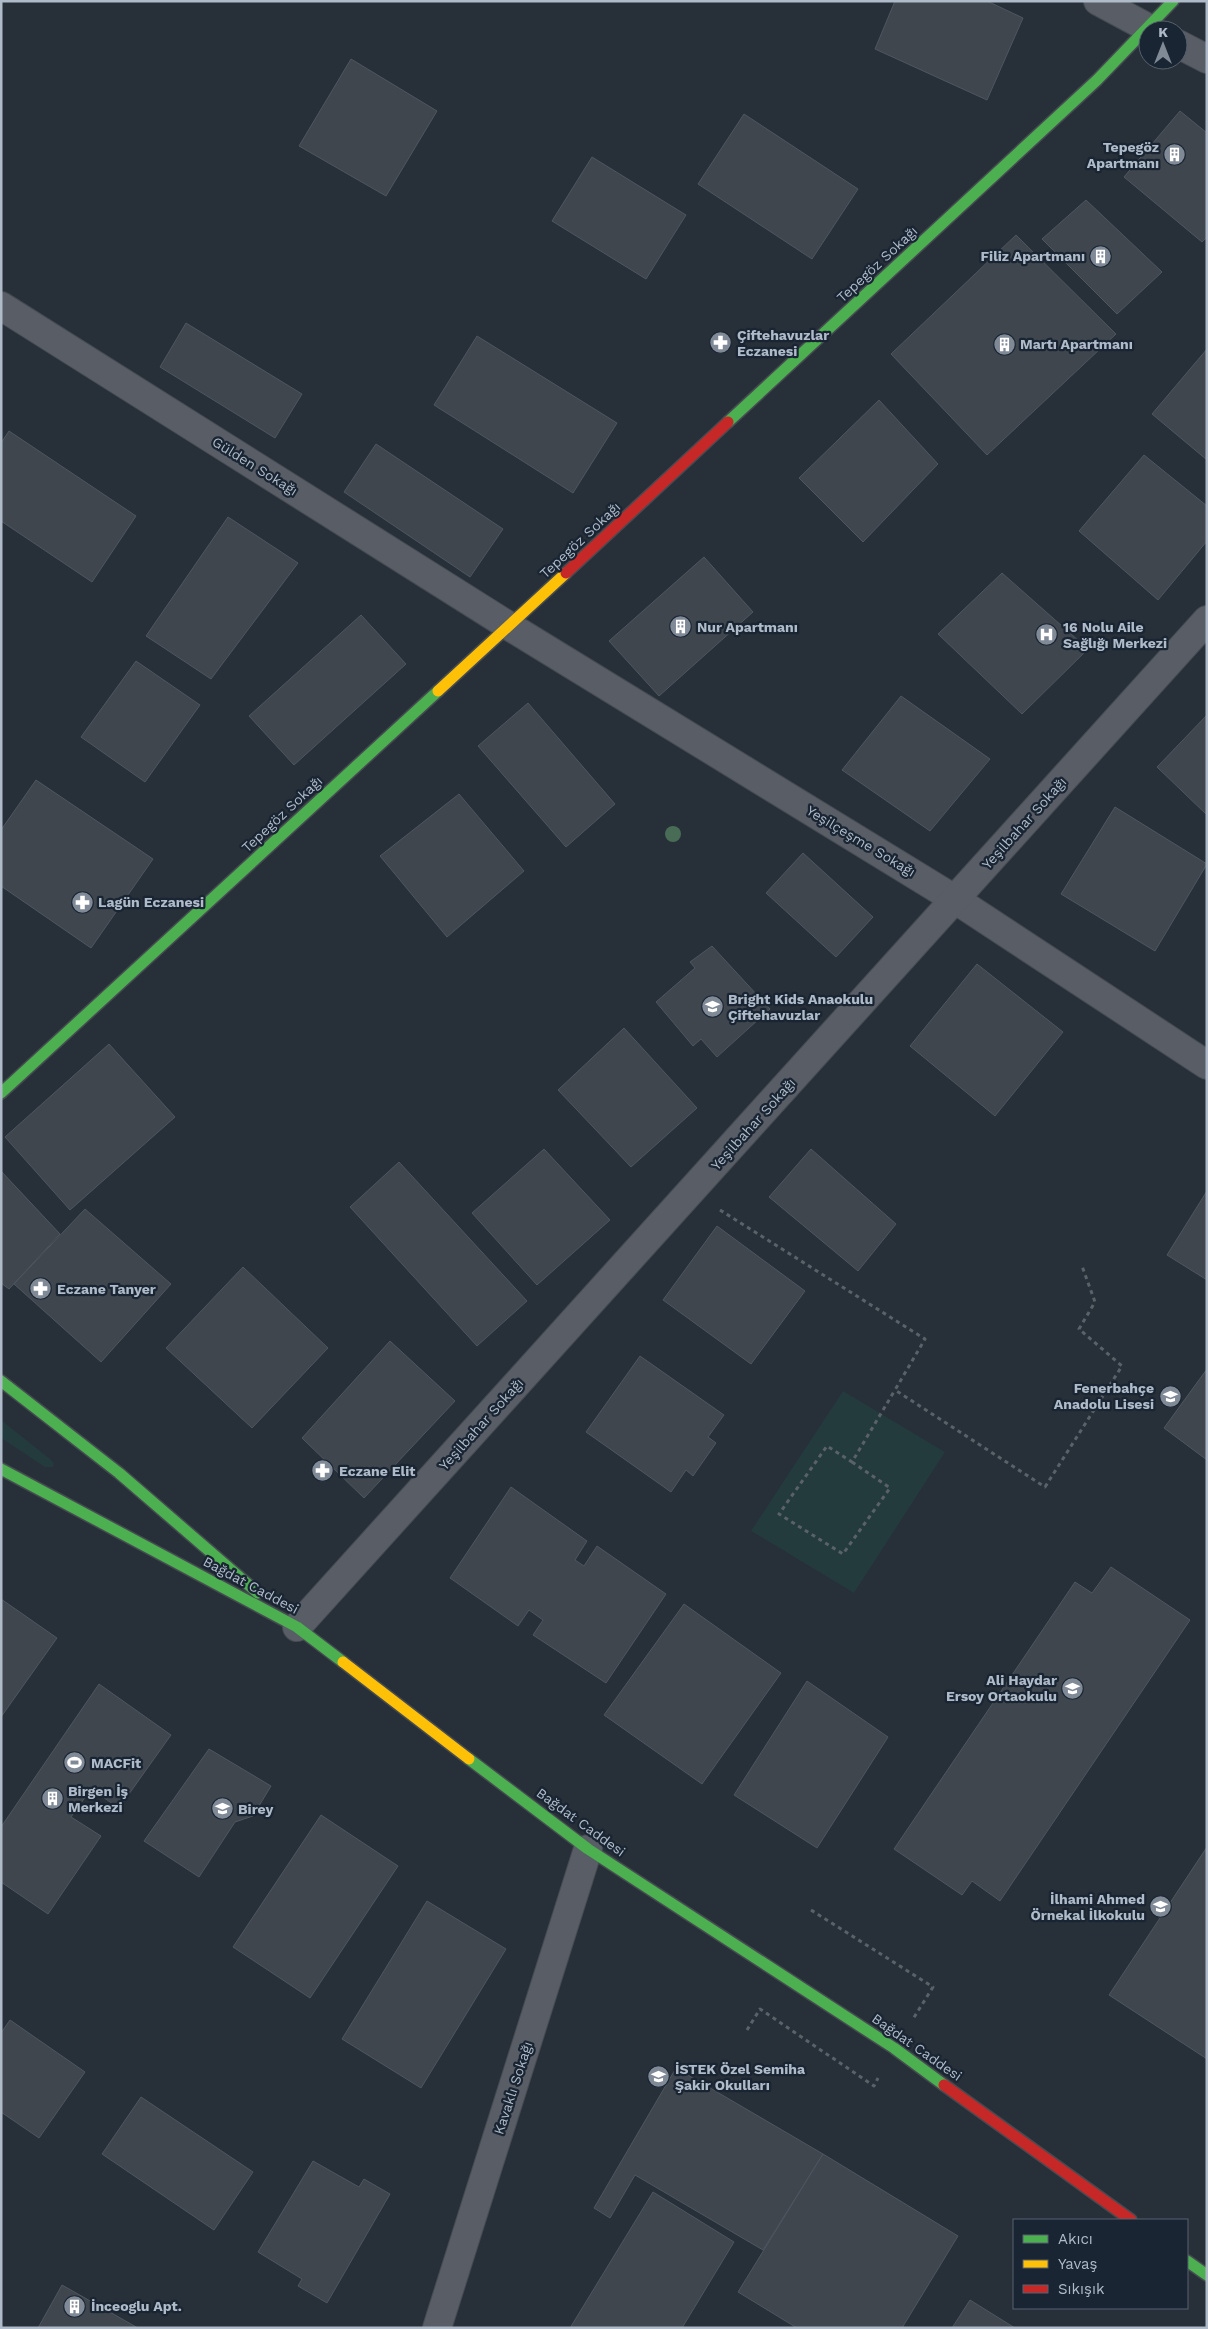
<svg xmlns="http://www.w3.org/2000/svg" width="1208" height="2329" font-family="'Work Sans',sans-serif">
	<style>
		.green { fill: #243b3e }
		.building { fill: #3f464e; stroke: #4f5660 }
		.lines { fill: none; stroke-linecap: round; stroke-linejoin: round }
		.street-casing { stroke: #464b52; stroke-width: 30 }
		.fast-casing { stroke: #464b52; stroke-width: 14 }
		.slow-casing { stroke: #464b52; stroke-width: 14 }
		.jam-casing { stroke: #464b52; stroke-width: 14 }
		.path { stroke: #5a6269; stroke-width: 3; stroke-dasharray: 4 4; stroke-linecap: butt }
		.street { stroke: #585d66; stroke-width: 28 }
		.fast { stroke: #4caf50; stroke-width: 11 }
		.slow { stroke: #ffc107; stroke-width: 11 }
		.jam { stroke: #c62828; stroke-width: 11 }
		.tree { fill: #496c57 }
		.labels { text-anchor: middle; stroke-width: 4.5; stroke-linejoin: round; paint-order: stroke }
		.poi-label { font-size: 14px; font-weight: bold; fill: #b0bbca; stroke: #1a2533; text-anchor: start }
		.street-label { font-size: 14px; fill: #b0bbca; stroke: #1a2533 }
	</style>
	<rect width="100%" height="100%" fill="#272f38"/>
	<g class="green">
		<path d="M843,1391L945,1452L854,1593L751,1531Z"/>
		<path d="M1,1420L50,1459L54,1463L53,1467H45L1,1438Z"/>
	</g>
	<g class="building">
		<path d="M895,1H987L1023,18L987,100L875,49Z"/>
		<path d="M351,59L437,111L386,196L299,146Z"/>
		<path d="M1180,111L1207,133V237L1202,242L1124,177Z"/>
		<path d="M744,114L858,189L812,259L698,184Z"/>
		<path d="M592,157L686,215L646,279L552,221Z"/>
		<path d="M1086,200L1162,272L1117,314L1042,239Z"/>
		<path d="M1016,235L1116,334L987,455L891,354Z"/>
		<path d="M186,323L302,394L275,438L160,367Z"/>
		<path d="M477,336L617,423L573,493L434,405Z"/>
		<path d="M1207,349V460L1152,414Z"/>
		<path d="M879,400L938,464L863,542L799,478Z"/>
		<path d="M9,431L136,516L92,582L1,521V443Z"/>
		<path d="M376,444L503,529L470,577L344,492Z"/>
		<path d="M1144,455L1207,506V541L1158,600L1079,531Z"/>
		<path d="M228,517L298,563L211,679L146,636Z"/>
		<path d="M704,557L753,612L659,696L609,641Z"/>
		<path d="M1002,573L1088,649L1022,714L938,634Z"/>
		<path d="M361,615L406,664L294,765L249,716Z"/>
		<path d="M136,661L200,705L145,782L81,737Z"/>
		<path d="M901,696L990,759L930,831L842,770Z"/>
		<path d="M528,703L615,804L566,847L478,746Z"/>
		<path d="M1207,715V815L1157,767Z"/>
		<path d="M36,780L153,859L91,948L1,886V830Z"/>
		<path d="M459,794L524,871L447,937L380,856Z"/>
		<path d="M1115,807L1207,864L1155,951L1061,894Z"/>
		<path d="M803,853L873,917L836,957L766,893Z"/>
		<path d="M712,946L770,1009L717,1057L701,1039L693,1046L656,1002L695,968L690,962Z"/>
		<path d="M977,964L1063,1032L995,1116L910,1046Z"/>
		<path d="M624,1028L697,1108L631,1167L558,1090Z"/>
		<path d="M109,1044L175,1117L70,1210L5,1137Z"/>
		<path d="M544,1149L610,1220L537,1285L472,1213Z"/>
		<path d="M811,1149L896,1224L858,1271L769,1197Z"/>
		<path d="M399,1162L527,1301L477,1346L350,1207Z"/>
		<path d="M1,1171L60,1234L9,1289L1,1283Z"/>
		<path d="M1207,1191V1280L1167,1255Z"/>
		<path d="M85,1209L171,1284L101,1362L14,1284Z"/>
		<path d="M717,1226L805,1291L751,1364L663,1300Z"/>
		<path d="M243,1267L328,1348L252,1428L166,1348Z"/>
		<path d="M390,1341L455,1401L364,1498L302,1438Z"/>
		<path d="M640,1356L724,1415L708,1437L716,1443L693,1476L686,1470L671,1492L586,1432Z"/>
		<path d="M1207,1369V1460L1164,1428Z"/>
		<path d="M511,1487L587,1541L575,1560L584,1566L597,1546L666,1594L606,1683L533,1635L543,1620L529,1610L518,1626L450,1578Z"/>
		<path d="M1111,1567L1190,1620L1000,1901L972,1881L962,1895L894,1849L1075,1582L1092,1593Z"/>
		<path d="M1,1599L57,1638L1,1717Z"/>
		<path d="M684,1604L781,1673L702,1784L604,1715Z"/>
		<path d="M807,1681L888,1737L817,1848L734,1795Z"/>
		<path d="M99,1684L171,1735L119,1808L91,1789L71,1817L101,1836L48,1914L1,1882V1827Z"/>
		<path d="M209,1749L271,1786L253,1816L235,1822L199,1877L144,1841Z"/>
		<path d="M321,1815L398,1866L310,1998L233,1947Z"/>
		<path d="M1207,1847V2059L1109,1995Z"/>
		<path d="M427,1901L506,1949L421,2088L342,2039Z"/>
		<path d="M10,2020L85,2072L39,2138L1,2112V2033Z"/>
		<path d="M676,2068L823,2154L763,2250L635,2175L610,2218L594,2208Z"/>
		<path d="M141,2097L253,2172L214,2230L102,2154Z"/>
		<path d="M823,2154L958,2236L902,2328H797L738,2292Z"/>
		<path d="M313,2161L359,2187L364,2179L390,2194L327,2303L298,2286L302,2279L258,2252Z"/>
		<path d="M653,2192L734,2242L682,2328H570Z"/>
		<path d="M62,2285L138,2328H38Z"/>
		<path d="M970,2300L1015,2328H952Z"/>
	</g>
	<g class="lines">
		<defs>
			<g id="street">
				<path d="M1098,1L1152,30"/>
				<path d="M1178,44L1207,59"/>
				<path d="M1,306L509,626L956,900L1207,1065"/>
				<path d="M297,1627L1207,620"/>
				<path d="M437,2328L588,1849"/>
			</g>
			<g id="fast">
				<path d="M728,422L1097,80L1173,1"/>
				<path d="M1,1093L438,691"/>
				<path d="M1,1381L119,1473L258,1593"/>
				<path d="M1,1469L297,1627L343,1662"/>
				<path d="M469,1759L588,1849L894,2048L944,2085"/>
				<path d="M1187,2261L1207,2275"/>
			</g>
			<g id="slow">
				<path d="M438,691L566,573"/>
				<path d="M343,1662L469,1759"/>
			</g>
			<g id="jam">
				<path d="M566,573L728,422"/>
				<path d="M944,2085L1131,2220"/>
			</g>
		</defs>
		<use href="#street" class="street-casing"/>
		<use href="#fast" class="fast-casing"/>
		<use href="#slow" class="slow-casing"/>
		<use href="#jam" class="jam-casing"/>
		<g class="path">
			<path d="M720,1210L925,1339L895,1390L1045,1487L1122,1366L1079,1329L1095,1302L1082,1266"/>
			<path d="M852,1462L890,1488L843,1554L779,1514L827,1446L852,1462L895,1390"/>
			<path d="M811,1910L933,1987L913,2019"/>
			<path d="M747,2030L760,2009L874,2086L878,2078"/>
		</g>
		<use href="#street" class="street"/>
		<use href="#fast" class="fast"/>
		<use href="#slow" class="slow"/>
		<use href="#jam" class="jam"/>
	</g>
	<circle class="tree" cx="673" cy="834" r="8"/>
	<defs>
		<symbol id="building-disc" viewBox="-11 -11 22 22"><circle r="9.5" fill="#808a97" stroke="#1a2533"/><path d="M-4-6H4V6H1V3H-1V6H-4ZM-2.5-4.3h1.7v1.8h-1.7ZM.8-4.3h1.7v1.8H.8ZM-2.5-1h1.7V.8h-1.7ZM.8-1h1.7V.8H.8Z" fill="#fff"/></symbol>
		<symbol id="pharmacy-disc" viewBox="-11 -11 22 22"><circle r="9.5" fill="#808a97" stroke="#1a2533"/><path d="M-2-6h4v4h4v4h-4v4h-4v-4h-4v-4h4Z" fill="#fff"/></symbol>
		<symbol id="hospital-disc" viewBox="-11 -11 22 22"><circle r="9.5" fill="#808a97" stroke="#1a2533"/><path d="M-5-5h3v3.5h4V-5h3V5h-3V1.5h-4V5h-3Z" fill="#fff"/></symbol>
		<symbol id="school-disc" viewBox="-11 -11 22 22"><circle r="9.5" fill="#808a97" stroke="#1a2533"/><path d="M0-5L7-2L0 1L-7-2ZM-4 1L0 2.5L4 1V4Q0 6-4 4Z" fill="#fff"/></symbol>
		<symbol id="stadium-disc" viewBox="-11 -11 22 22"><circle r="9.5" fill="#808a97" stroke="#1a2533"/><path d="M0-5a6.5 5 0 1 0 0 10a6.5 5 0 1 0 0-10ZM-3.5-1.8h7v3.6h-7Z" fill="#fff"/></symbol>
	</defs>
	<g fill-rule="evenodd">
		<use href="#building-disc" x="1162" y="142" width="25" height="25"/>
		<use href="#building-disc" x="1088" y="244" width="25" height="25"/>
		<use href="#pharmacy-disc" x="708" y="330" width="25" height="25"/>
		<use href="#building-disc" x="992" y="332" width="25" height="25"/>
		<use href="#building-disc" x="668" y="614" width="25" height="25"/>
		<use href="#hospital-disc" x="1034" y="622" width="25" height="25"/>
		<use href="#pharmacy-disc" x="70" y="890" width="25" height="25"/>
		<use href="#school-disc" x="700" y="994" width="25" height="25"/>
		<use href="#pharmacy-disc" x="28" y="1276" width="25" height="25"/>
		<use href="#school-disc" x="1158" y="1384" width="25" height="25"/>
		<use href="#pharmacy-disc" x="310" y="1458" width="25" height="25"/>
		<use href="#school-disc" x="1060" y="1676" width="25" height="25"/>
		<use href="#stadium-disc" x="62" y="1750" width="25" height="25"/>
		<use href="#building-disc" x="40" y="1786" width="25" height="25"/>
		<use href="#school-disc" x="210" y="1796" width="25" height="25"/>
		<use href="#school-disc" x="1148" y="1894" width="25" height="25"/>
		<use href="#school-disc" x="646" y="2064" width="25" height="25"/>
		<use href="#building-disc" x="62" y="2294" width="25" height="25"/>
	</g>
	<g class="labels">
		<g class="poi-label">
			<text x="1159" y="152" text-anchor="end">Tepegöz<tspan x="1159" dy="16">Apartmanı</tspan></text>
			<text x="1085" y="261" text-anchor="end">Filiz Apartmanı</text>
			<text x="737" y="340">Çiftehavuzlar<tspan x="737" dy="16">Eczanesi</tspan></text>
			<text x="1020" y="349">Martı Apartmanı</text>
			<text x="697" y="632">Nur Apartmanı</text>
			<text x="1063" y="632">16 Nolu Aile<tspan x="1063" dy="16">Sağlığı Merkezi</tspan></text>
			<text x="98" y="907">Lagün Eczanesi</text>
			<text x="728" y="1004">Bright Kids Anaokulu<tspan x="728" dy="16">Çiftehavuzlar</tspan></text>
			<text x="57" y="1294">Eczane Tanyer</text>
			<text x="1154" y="1393" text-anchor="end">Fenerbahçe<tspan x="1154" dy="16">Anadolu Lisesi</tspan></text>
			<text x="339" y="1476">Eczane Elit</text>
			<text x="1057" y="1685" text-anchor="end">Ali Haydar<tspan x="1057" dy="16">Ersoy Ortaokulu</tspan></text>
			<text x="91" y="1768">MACFit</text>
			<text x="68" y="1796">Birgen İş<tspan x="68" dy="16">Merkezi</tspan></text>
			<text x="238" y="1814">Birey</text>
			<text x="1145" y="1904" text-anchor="end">İlhami Ahmed<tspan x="1145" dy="16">Örnekal İlkokulu</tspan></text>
			<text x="675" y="2074">İSTEK Özel Semiha<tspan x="675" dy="16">Şakir Okulları</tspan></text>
			<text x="91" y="2311">İnceoglu Apt.</text>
		</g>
		<g class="street-label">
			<text transform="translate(877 264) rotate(-43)" y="5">Tepegöz Sokağı</text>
			<text transform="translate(255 466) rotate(32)" y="5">Gülden Sokağı</text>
			<text transform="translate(580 540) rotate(-43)" y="5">Tepegöz Sokağı</text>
			<text transform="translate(282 814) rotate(-43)" y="5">Tepegöz Sokağı</text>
			<text transform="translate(1024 823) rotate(-48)" y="5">Yeşilbahar Sokağı</text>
			<text transform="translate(861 841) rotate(31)" y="5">Yeşilçeşme Sokağı</text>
			<text transform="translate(753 1124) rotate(-48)" y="5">Yeşilbahar Sokağı</text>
			<text transform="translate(481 1424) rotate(-48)" y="5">Yeşilbahar Sokağı</text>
			<text transform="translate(251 1585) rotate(28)" y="5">Bağdat Caddesi</text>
			<text transform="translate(581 1822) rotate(36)" y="5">Bağdat Caddesi</text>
			<text transform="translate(917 2047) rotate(35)" y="5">Bağdat Caddesi</text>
			<text transform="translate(513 2088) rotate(-72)" y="5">Kavaklı Sokağı</text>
		</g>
	</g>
	<rect width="1208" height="2329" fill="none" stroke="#b0bbca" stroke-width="5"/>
	<rect x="1013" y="2219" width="175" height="90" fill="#1a2533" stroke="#56616f"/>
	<rect x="1023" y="2235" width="25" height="8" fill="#4caf50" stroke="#56616f"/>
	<text x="1058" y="2244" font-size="15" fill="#b0bbca">Akıcı</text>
	<rect x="1023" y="2260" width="25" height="8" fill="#ffc107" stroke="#56616f"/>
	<text x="1058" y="2269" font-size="15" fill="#b0bbca">Yavaş</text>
	<rect x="1023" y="2285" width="25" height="8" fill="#c62828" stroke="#56616f"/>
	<text x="1058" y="2294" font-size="15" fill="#b0bbca">Sıkışık</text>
	<g transform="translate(1163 45)"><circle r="24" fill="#1a2533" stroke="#56616f"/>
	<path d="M0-4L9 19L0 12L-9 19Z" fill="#808a97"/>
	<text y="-8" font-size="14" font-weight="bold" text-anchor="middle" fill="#b0bbca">K</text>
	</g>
</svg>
